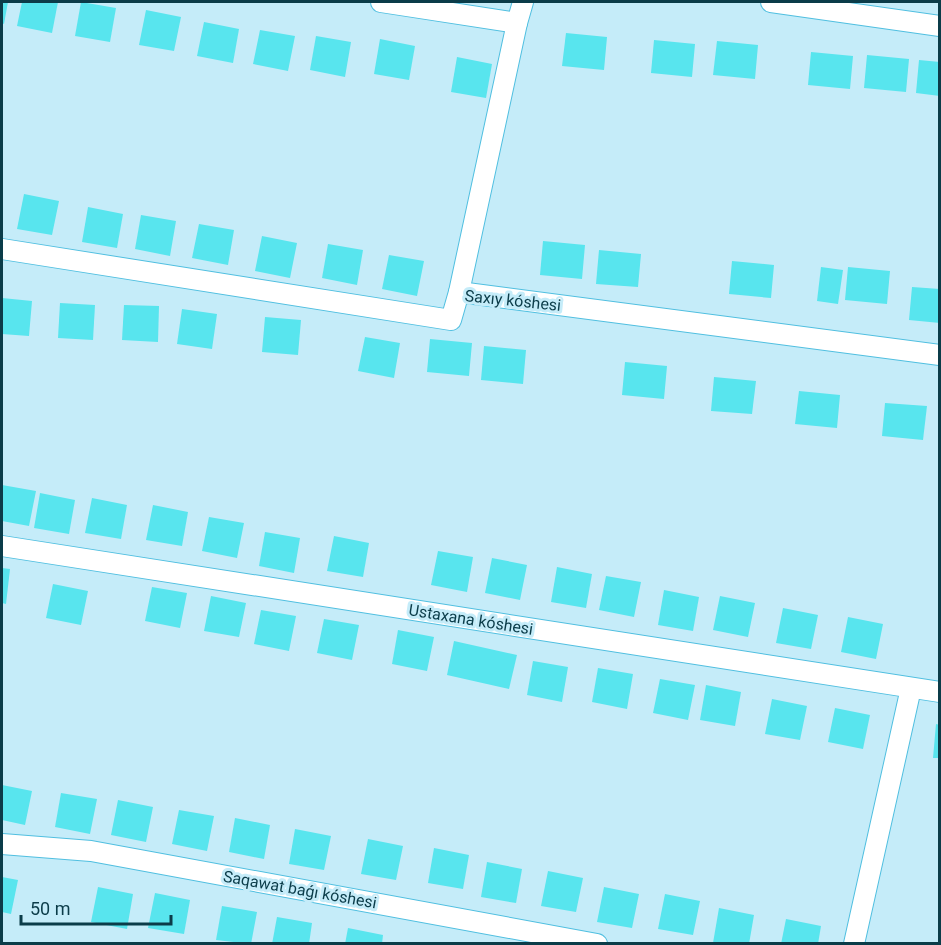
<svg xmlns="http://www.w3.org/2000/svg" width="941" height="945" font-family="Roboto,sans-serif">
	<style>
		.building { fill: #58e5ee }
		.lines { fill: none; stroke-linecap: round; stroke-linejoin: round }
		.minor-casing { stroke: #50bfe0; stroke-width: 22 }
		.minor { stroke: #fff; stroke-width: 20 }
		.labels { text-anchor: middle; stroke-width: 6; stroke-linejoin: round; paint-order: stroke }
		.street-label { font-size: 16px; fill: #0b3c49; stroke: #c5ecf9 }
	</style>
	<rect width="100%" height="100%" fill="#c5ecf9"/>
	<g class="building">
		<path d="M2,2H8L4,24L2,23Z"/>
		<path d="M22,2H58L52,33L17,26Z"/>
		<path d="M81,2L116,8L110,42L75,36Z"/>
		<path d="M146,10L181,17L174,51L139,45Z"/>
		<path d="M204,22L239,29L233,63L197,56Z"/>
		<path d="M260,30L295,36L288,71L253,64Z"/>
		<path d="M566,33L607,37L604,70L562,66Z"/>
		<path d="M316,36L351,42L345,77L310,70Z"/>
		<path d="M380,39L415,46L409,80L374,74Z"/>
		<path d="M654,40L695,44L692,77L651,73Z"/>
		<path d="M717,41L758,45L755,79L713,75Z"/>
		<path d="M811,52L853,56L850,89L808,85Z"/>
		<path d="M867,55L909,59L906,92L864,88Z"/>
		<path d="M457,57L492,64L486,98L451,92Z"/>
		<path d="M919,60L940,62V96L916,93Z"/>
		<path d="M24,194L59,201L52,235L17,229Z"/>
		<path d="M88,207L123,214L117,248L82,242Z"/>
		<path d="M141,215L176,221L170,256L135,249Z"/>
		<path d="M199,224L234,230L228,265L192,258Z"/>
		<path d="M262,236L297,243L290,278L255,271Z"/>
		<path d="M543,241L585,245L582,279L540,275Z"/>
		<path d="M328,244L363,250L357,285L322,278Z"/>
		<path d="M599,250L641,254L638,287L596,284Z"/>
		<path d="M389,255L424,261L417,296L382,289Z"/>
		<path d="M732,261L774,265L771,298L729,294Z"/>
		<path d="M821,267L843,270L838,304L817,301Z"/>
		<path d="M848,267L890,271L887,304L845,300Z"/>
		<path d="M912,287L940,289V323L909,320Z"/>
		<path d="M2,298L32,301L29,336L2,334Z"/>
		<path d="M60,303L95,305L93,340L58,338Z"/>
		<path d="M124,305L159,306L158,342L122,340Z"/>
		<path d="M182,309L217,314L212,349L177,344Z"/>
		<path d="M265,317L301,320L298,355L262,352Z"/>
		<path d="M365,337L400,343L394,378L358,371Z"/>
		<path d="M430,339L472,343L469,376L427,372Z"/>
		<path d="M484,346L526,350L523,384L481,380Z"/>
		<path d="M625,362L667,366L664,399L622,395Z"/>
		<path d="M714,377L756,381L752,414L711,411Z"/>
		<path d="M799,391L840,395L837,428L795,424Z"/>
		<path d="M885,403L927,406L923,440L882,436Z"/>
		<path d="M2,485L36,491L29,526L2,521Z"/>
		<path d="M40,493L75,500L69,534L34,528Z"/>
		<path d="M92,498L127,505L121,539L85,533Z"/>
		<path d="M153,505L188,512L182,546L146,540Z"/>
		<path d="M209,517L244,523L237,558L202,551Z"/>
		<path d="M265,532L300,538L294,573L259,566Z"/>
		<path d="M334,536L369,543L363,577L327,571Z"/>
		<path d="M438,551L473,557L467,592L431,585Z"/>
		<path d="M492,558L527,565L520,600L485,593Z"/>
		<path d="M557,567L592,574L586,608L551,602Z"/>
		<path d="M2,568L10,569L6,604L2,603Z"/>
		<path d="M606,576L641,582L634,617L599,610Z"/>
		<path d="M53,584L88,591L81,625L46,618Z"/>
		<path d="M152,587L187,593L180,628L145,621Z"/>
		<path d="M664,590L699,597L693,631L658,625Z"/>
		<path d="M211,596L246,603L239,637L204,631Z"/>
		<path d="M720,596L755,603L748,637L713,630Z"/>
		<path d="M783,608L818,615L811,649L776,643Z"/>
		<path d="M261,610L296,616L289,651L254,644Z"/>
		<path d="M848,617L883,624L876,659L841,652Z"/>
		<path d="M324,619L359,625L352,660L317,653Z"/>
		<path d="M398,630L434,637L427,671L392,664Z"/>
		<path d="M454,641L517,655L509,689L447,675Z"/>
		<path d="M533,661L568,667L562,702L527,695Z"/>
		<path d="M598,668L633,674L627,709L592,702Z"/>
		<path d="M660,679L695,685L688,720L653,713Z"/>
		<path d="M706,685L741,692L735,726L700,720Z"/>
		<path d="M772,699L807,706L800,740L765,734Z"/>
		<path d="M835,708L870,715L863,749L828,742Z"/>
		<path d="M936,724L940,725V758H933Z"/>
		<path d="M2,785L32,791L25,825L2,820Z"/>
		<path d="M61,793L97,799L90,834L55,827Z"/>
		<path d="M118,800L153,807L146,842L111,835Z"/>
		<path d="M179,810L214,816L207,851L172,844Z"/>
		<path d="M235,818L270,825L264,859L229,852Z"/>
		<path d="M295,829L331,836L324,870L289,864Z"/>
		<path d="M368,839L403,846L396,880L361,874Z"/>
		<path d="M434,848L469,855L463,889L428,883Z"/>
		<path d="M487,862L522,869L516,903L481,897Z"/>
		<path d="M548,871L583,878L576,912L541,906Z"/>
		<path d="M2,877L18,880L11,914L2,912Z"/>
		<path d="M98,887L133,894L127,929L91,922Z"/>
		<path d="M604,887L639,894L632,928L597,922Z"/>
		<path d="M155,893L190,900L184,934L148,928Z"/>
		<path d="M665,894L700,901L693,935L658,929Z"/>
		<path d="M222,906L257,912L251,944L216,940Z"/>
		<path d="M719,908L754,915L749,944L713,943Z"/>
		<path d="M277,917L312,923L309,944H272Z"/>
		<path d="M786,919L821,926L818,944H781Z"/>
		<path d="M348,928L383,935L382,944H345Z"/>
	</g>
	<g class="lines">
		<defs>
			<g id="minor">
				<path d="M381,2L517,23L523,2"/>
				<path d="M771,2L940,26"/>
				<path d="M2,249L451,320L459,292L940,355"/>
				<path d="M459,292L517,23"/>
				<path d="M2,546L940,692"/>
				<path d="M2,844L91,851L597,944"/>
				<path d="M854,944L911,688"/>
			</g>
		</defs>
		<use href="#minor" class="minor-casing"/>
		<use href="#minor" class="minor"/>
	</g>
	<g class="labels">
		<g class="street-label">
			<text transform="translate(513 300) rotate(6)" y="6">Saxıy kóshesi</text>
			<text transform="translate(471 619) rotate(9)" y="6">Ustaxana kóshesi</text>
			<text transform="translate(300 889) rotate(10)" y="6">Saqawat baǵı kóshesi</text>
		</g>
	</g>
	<rect width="941" height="945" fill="none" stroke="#0b3c49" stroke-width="6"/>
	<path d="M21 915v9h150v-9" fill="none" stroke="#0b3c49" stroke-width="3"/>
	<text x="30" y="915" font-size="18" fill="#0b3c49" stroke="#c5ecf9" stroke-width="4.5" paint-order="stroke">50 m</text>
</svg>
